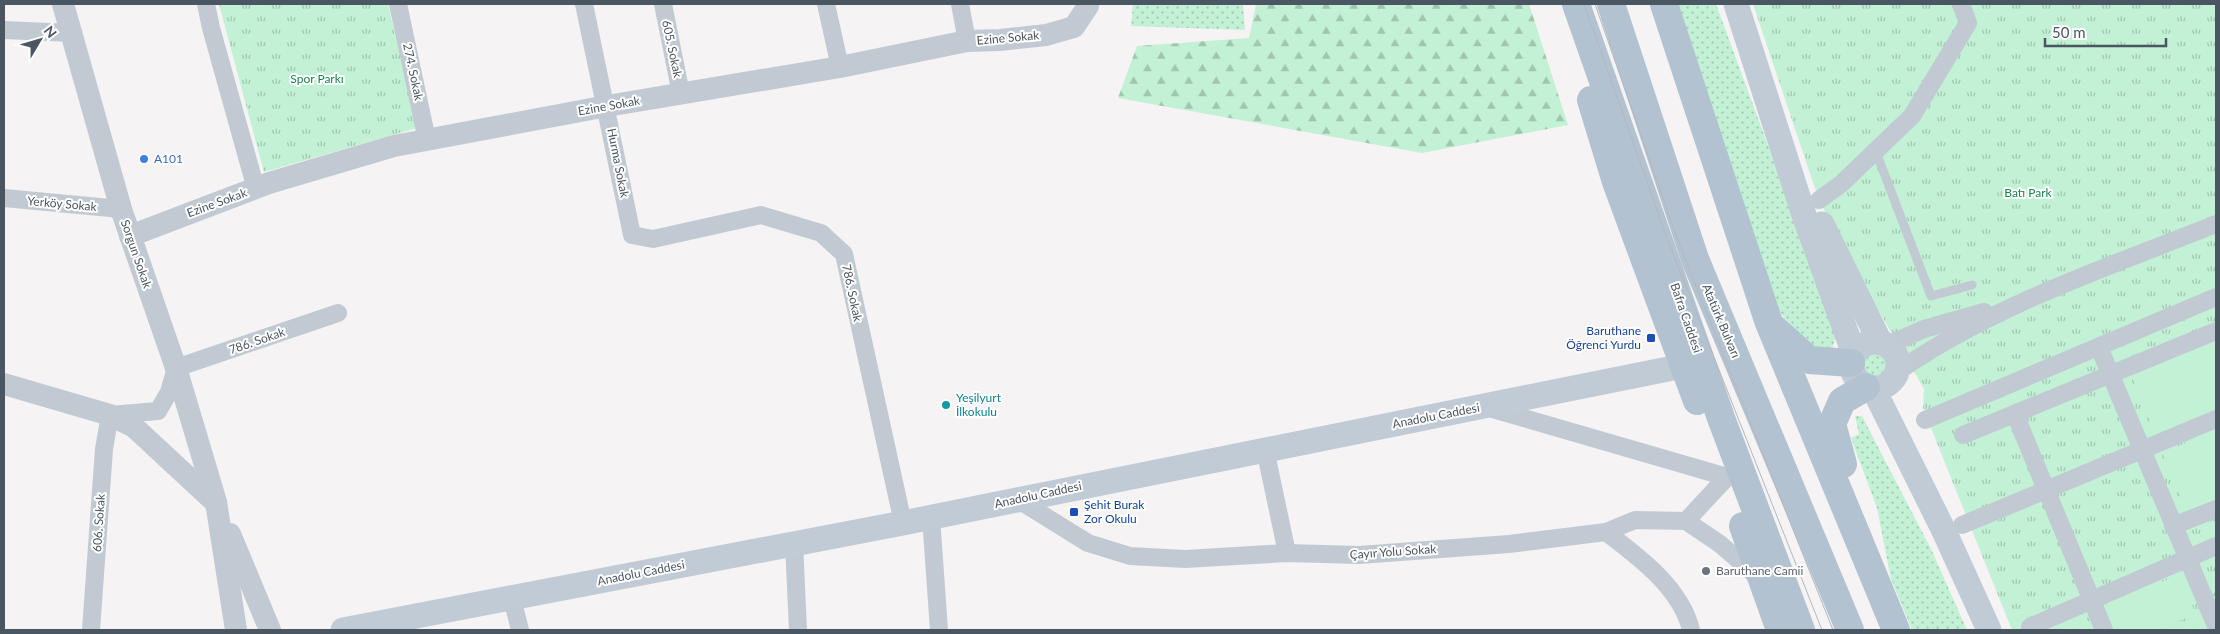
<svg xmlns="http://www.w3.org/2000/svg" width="2220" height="634" font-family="Lato,sans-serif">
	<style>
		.grass { fill: url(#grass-dots) }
		.forest { fill: url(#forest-firs) }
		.park { fill: url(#park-tufts) }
		.garden { fill: #c3f1d5 }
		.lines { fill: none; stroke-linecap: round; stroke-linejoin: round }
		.service { stroke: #c1cad2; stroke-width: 9 }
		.minor { stroke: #c1cad2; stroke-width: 18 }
		.tertiary { stroke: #c1cad2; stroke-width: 22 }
		.secondary { stroke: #c1cbd6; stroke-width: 25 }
		.primary { stroke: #b3c2d1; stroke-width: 28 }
		.tram { stroke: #b5b8bd; stroke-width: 1 }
		.shop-dot { fill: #3f7fe0; stroke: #fff; stroke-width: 2 }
		.transit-dot { fill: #1a4fb4; stroke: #fff; stroke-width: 2 }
		.culture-dot { fill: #0f9aa8; stroke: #fff; stroke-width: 2 }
		.worship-dot { fill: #6b7280; stroke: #fff; stroke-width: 2 }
		.labels { text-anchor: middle; stroke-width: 4; stroke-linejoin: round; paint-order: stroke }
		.street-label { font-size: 12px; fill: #4a5661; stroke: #fff }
		.park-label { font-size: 12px; fill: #17864f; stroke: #fff }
		.shop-label { font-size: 12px; fill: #366cbe; stroke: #fff; text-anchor: start }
		.transit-label { font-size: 12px; fill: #164399; stroke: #fff; text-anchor: end }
		.culture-label { font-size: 12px; fill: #0d838f; stroke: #fff; text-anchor: start }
		.worship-label { font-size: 12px; fill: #5b616d; stroke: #fff; text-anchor: start }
	</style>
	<defs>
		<pattern id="grass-dots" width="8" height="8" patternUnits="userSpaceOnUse" patternTransform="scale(1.25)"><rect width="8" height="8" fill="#c3f1d5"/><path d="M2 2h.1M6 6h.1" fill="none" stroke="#a0c6b0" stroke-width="1.8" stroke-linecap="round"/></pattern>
		<pattern id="forest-firs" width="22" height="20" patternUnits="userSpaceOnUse" patternTransform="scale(1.25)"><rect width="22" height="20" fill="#c3f1d5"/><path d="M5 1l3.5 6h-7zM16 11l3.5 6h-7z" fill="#a0c6b0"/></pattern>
		<pattern id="park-tufts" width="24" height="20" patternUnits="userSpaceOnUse" patternTransform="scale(1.25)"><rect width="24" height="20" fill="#c3f1d5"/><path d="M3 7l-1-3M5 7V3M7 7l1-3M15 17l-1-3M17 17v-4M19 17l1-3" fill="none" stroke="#a0c6b0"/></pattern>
	</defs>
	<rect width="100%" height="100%" fill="#f5f3f3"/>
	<g class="grass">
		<path d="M1133,4H1243L1245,30L1131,26Z"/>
		<path d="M1662,4H1716L1819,284L1836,335L1833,347L1825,354L1817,351L1778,311Z"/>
		<circle cx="1874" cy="365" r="12"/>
		<path d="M1855,416H1862L1932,551L1967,630H1912L1891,579L1877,508L1851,438L1859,434Z"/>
	</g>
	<path class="forest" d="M1256,4H1529L1568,125L1422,153L1118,98L1137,46L1249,38Z"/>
	<g class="park">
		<path d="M219,4H388L417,128L264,172Z"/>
		<path d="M1753,4H2216V630H2012L1923,408L1924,389L1865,287L1819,200Z"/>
	</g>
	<g class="garden">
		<path d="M2216,339V409L2156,435L2131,375Z"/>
		<path d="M2216,430V503L2188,514L2162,453Z"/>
		<path d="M2179,575L2196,614L2157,630H2114L2103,606Z"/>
		<path d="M2198,621L2202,630H2176Z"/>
	</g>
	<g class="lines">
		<path class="service" d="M1876,152L1931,296L1972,285"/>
		<g class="minor">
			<path d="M206,4L211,28L256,189"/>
			<path d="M398,4L427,140"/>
			<path d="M584,4L632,235L653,239L761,215L821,233L844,254L903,523"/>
			<path d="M663,4L681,94"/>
			<path d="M826,4L840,67"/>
			<path d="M960,4L967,41"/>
			<path d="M4,30L72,33"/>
			<path d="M4,198L121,209"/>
			<path d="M1819,200L1841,184L1912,116L1968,23L1961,4"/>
			<path d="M1887,345L1924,329L1984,312"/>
			<path d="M2099,347L2216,626"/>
			<path d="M1897,372C1993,305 2108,267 2216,224"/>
			<path d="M1486,407L1727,477"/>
			<path d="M2015,414L2104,630"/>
			<path d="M1925,420L2216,297"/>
			<path d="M1963,435L2216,331"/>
			<path d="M1265,449L1287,553"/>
			<path d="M1017,499L1088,543L1130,556L1185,559L1287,553L1359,555L1509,544L1606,532L1635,520L1686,521L1720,544L1759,578"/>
			<path d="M931,517L939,630"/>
			<path d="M1686,521L1727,477"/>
			<path d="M1962,525L2216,419"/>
			<path d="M2173,526L2216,509"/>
			<path d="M1606,532C1639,557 1681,588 1691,630"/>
			<path d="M794,543L798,630"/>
			<path d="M512,598L520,630"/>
			<path d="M2030,627L2216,546"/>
			<path d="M91,630L104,449L110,415L158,411L169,392L176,368L338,313"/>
		</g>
		<g class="tertiary">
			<path d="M63,4L121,209L176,368L216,502L236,630"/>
			<path d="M130,236L269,183L394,146L607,106L840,67L967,41L1000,40L1046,35L1074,27L1088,6"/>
			<path d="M4,384L110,415L134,427L216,503"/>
			<path d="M230,534L270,630"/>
		</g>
		<g class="secondary">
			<path d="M1736,4L1804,215L1854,354"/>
			<path d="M1822,224L1880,342"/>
			<circle cx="1875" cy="365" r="23"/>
			<path d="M1873,388L1945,533L1989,630"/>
			<path d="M343,630L903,523L1683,366"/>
		</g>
		<g class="primary">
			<path d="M1576,4L1721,418L1801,630"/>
			<path d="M1611,4L1695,259L1850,630"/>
			<path d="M1664,4L1769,323L1896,630"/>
			<path d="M1591,100L1616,182L1697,401"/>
			<path d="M1775,329L1809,360L1851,363"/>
			<path d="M1843,464L1832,424L1842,401L1866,387"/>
			<path d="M1743,526L1780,630"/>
		</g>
		<g class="tram">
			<path d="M1584,4L1668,241L1822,630"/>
			<path d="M1595,4L1677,238L1833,630"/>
		</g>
	</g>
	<circle class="shop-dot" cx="144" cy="159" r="5"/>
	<g class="transit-dot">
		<rect x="1646" y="333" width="10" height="10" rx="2.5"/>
		<rect x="1069" y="507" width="10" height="10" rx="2.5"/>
	</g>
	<circle class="culture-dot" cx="946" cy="405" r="5"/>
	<circle class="worship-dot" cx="1706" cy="571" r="5"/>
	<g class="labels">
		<g class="street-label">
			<text transform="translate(1008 38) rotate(-5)" y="4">Ezine Sokak</text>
			<text transform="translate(672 49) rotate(78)" y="4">605. Sokak</text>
			<text transform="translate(413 72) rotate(78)" y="4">274. Sokak</text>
			<text transform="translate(609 106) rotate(-10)" y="4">Ezine Sokak</text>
			<text transform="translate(618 163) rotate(79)" y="4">Hurma Sokak</text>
			<text transform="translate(217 203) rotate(-20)" y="4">Ezine Sokak</text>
			<text transform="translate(62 204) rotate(5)" y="4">Yerköy Sokak</text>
			<text transform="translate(136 254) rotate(71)" y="4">Sorgun Sokak</text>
			<text transform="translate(852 293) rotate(78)" y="4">786. Sokak</text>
			<text transform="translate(1686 318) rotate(71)" y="4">Bafra Caddesi</text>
			<text transform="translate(1721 321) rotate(67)" y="4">Atatürk Bulvarı</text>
			<text transform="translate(257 341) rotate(-19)" y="4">786. Sokak</text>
			<text transform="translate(1436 416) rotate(-11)" y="4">Anadolu Caddesi</text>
			<text transform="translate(1038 495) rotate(-12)" y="4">Anadolu Caddesi</text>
			<text transform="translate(99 523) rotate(-86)" y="4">606. Sokak</text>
			<text transform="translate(1393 552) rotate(-4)" y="4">Çayır Yolu Sokak</text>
			<text transform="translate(641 573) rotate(-11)" y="4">Anadolu Caddesi</text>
		</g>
		<g class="park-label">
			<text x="317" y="83">Spor Parkı</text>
			<text x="2028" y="197">Batı Park</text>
		</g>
		<g class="shop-label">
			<text x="154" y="163">A101</text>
		</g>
		<g class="transit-label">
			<text x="1641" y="335">Baruthane<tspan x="1641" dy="14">Öğrenci Yurdu</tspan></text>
			<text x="1084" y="509" text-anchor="start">Şehit Burak<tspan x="1084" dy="14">Zor Okulu</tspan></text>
		</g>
		<g class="culture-label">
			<text x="956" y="402">Yeşilyurt<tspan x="956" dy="14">İlkokulu</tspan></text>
		</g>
		<g class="worship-label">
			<text x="1716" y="575">Baruthane Camii</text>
		</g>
	</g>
	<rect width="2220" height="634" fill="none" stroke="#4a5661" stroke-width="10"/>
	<g transform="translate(40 40) rotate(52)" stroke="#ffffff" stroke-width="4" paint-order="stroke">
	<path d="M0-4L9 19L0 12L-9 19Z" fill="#4a5661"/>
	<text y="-8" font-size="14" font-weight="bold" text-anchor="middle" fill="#4a5661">N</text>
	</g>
	<path d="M2045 38v8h121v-8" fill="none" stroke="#4a5661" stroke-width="2.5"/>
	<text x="2052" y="38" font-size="15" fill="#4a5661" stroke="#ffffff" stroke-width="4" paint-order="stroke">50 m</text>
</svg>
